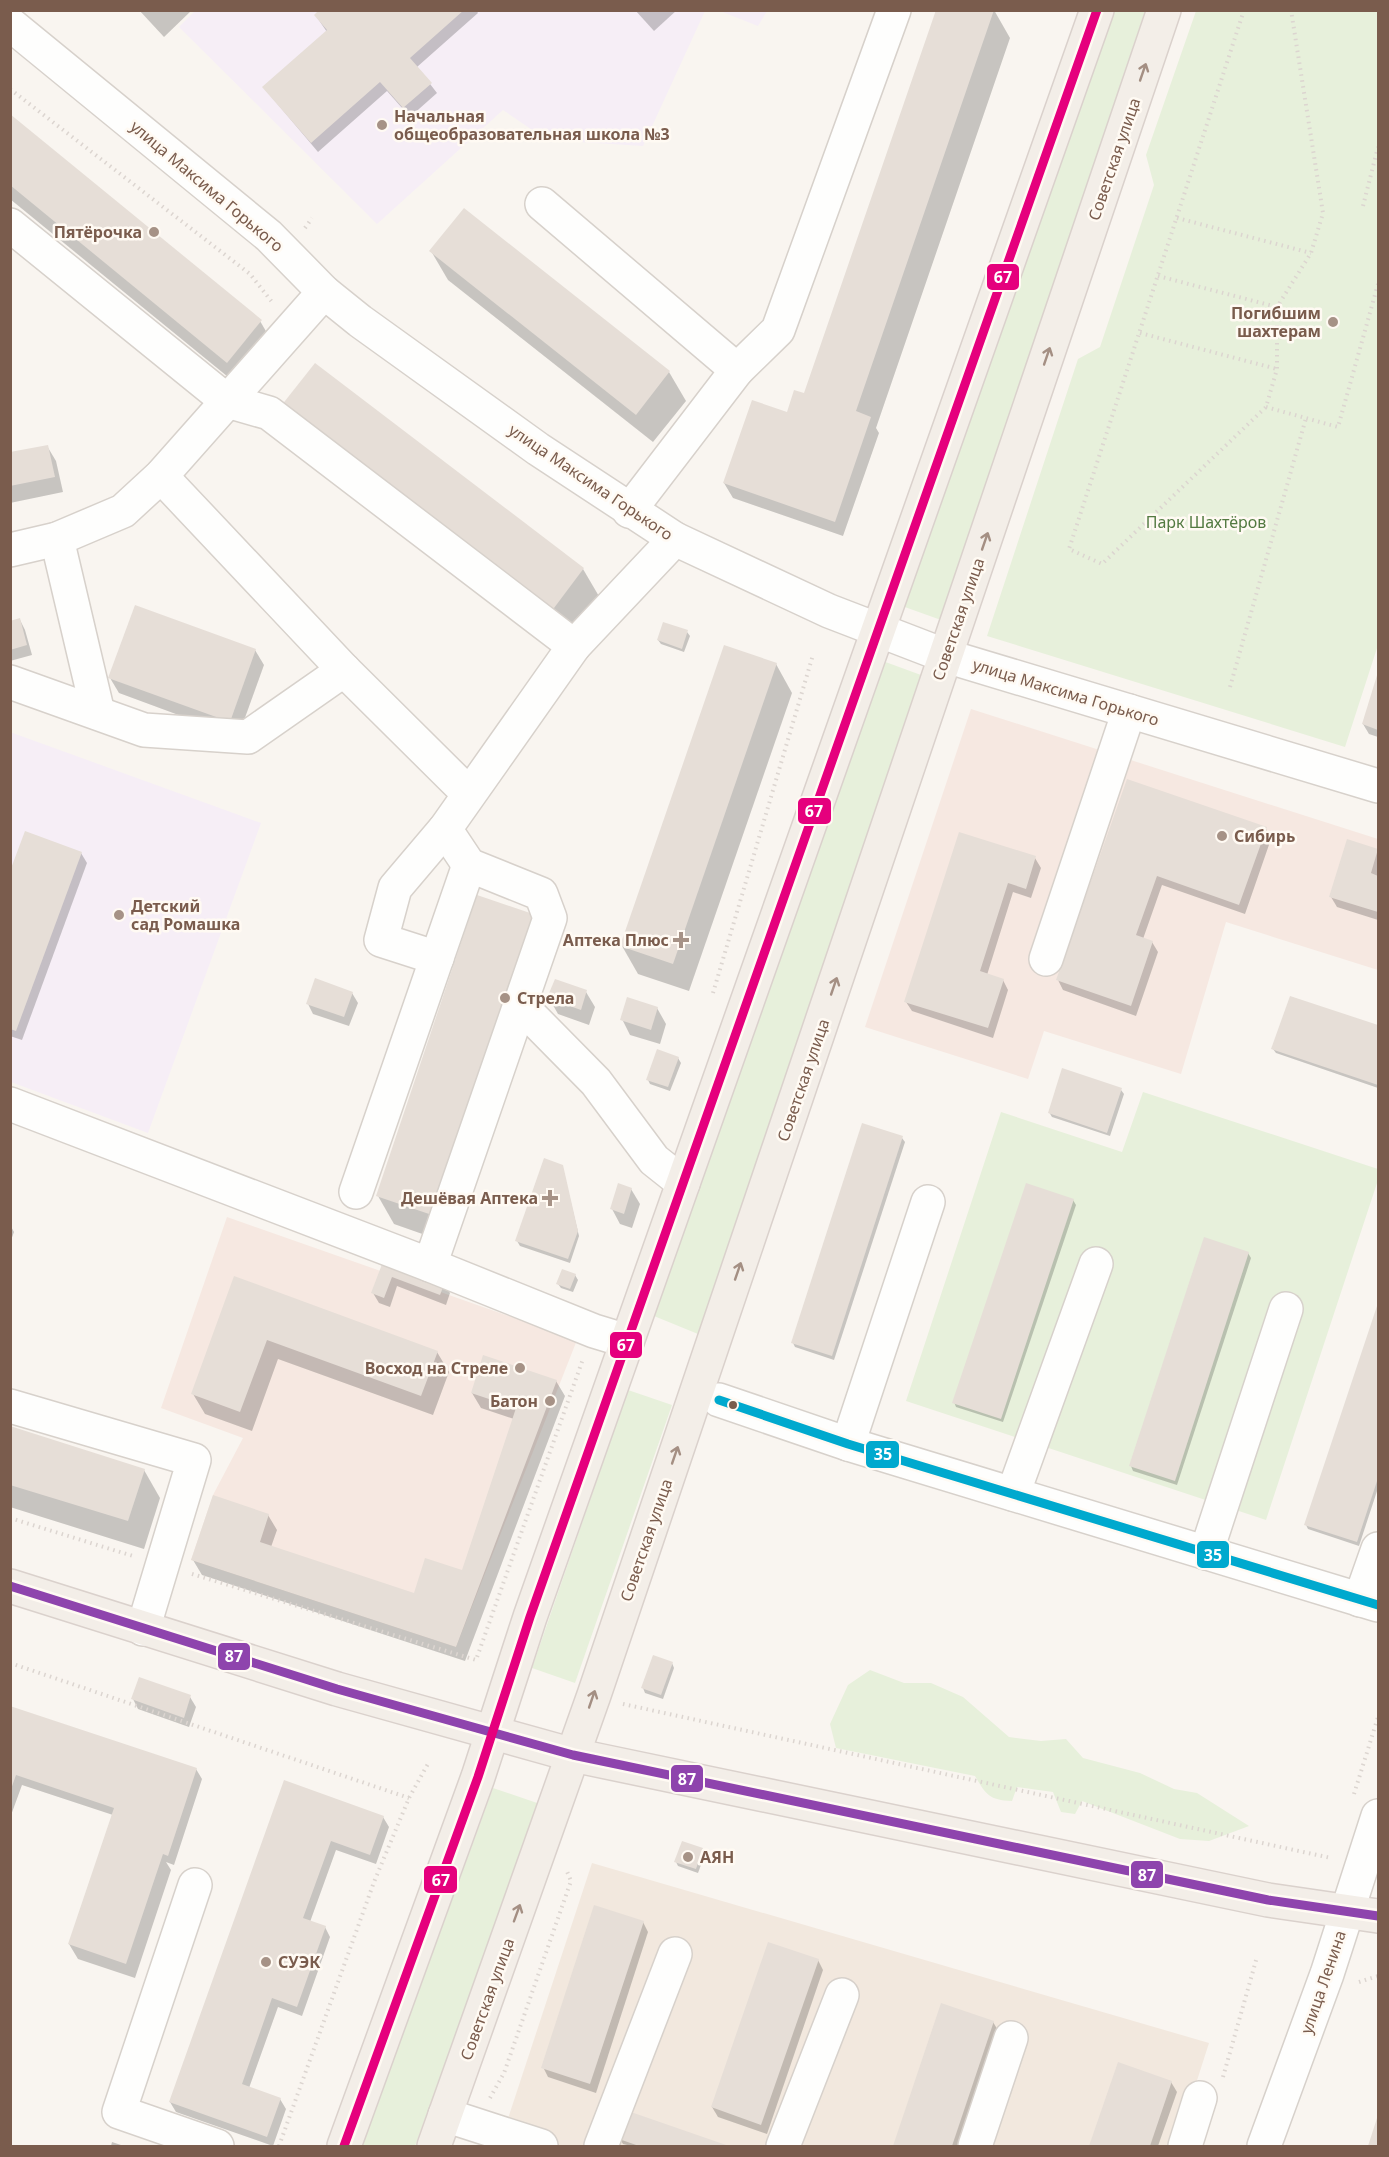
<svg xmlns="http://www.w3.org/2000/svg" width="1389" height="2157" font-family="'Noto Sans',sans-serif">
	<style>
		.residential { fill: #f2e8de }
		.commercial { fill: #f6e8e1 }
		.education { fill: #f6eef6 }
		.green { fill: #e7f0db }
		.shadow { fill: #0003 }
		.building { fill: #e6ded7 }
		.lines { fill: none; stroke-linecap: round; stroke-linejoin: round }
		.minor-casing { stroke: #d7d1cb; stroke-width: 36 }
		.major-casing { stroke: #dad1cc; stroke-width: 36 }
		.path { stroke: #dcd5d0; stroke-width: 4; stroke-dasharray: 1.5 4.5; stroke-linecap: butt }
		.minor { stroke: #fefefd; stroke-width: 33 }
		.major { stroke: #f3eee8; stroke-width: 33 }
		.bus-1-casing { stroke: #fffaf3; stroke-width: 14 }
		.bus-2-casing { stroke: #fffaf3; stroke-width: 14 }
		.bus-3-casing { stroke: #fffaf3; stroke-width: 14 }
		.bus-1 { stroke: #8e44ad; stroke-width: 9 }
		.bus-2 { stroke: #00a9ce; stroke-width: 9 }
		.bus-3 { stroke: #e5007d; stroke-width: 9 }
		.oneway { stroke: #a48f83 }
		.poi-dot { fill: #a69286; stroke: #fffaf3; stroke-width: 2 }
		.bus-dot { fill: #7a5c4d; stroke: #fffaf3; stroke-width: 2 }
		.labels { text-anchor: middle; stroke-width: 5; stroke-linejoin: round; paint-order: stroke }
		.poi-label { font-size: 16px; font-weight: bold; fill: #7a5c4d; stroke: #fffaf3; text-anchor: start }
		.street-label { font-size: 16px; fill: #7a5c4d; stroke: #fffaf3 }
		.park-label { font-size: 16px; fill: #537a41; stroke: #fffaf3 }
		.line-badge { stroke: #fffaf3; stroke-width: 2 }
		.badge-label { font-size: 16px; text-anchor: middle; font-weight: bold; fill: #fff }
	</style>
	<rect width="100%" height="100%" fill="#f9f5f0"/>
	<path class="residential" d="M592,1863L1209,2043L1176,2146H499Z"/>
	<g class="commercial">
		<path d="M971,709L1378,839V970L1226,922L1181,1074L1044,1031L1028,1079L865,1027Z"/>
		<path d="M227,1217L577,1340L456,1647L191,1560L213,1495L243,1438L161,1408Z"/>
	</g>
	<g class="education">
		<path d="M196,10L705,11L643,146L547,140L503,110L377,224L179,27Z"/>
		<path d="M720,11H767L758,26Z"/>
		<path d="M10,732L261,823L148,1133L11,1082Z"/>
	</g>
	<g class="green">
		<path d="M1112,11H1145L941,620L902,606Z"/>
		<path d="M1196,11H1378V645L1345,747L987,636L1078,359L1100,347L1154,185L1146,155Z"/>
		<path d="M880,660L921,675L698,1334L654,1316Z"/>
		<path d="M1143,1092L1378,1169V1180L1266,1520L906,1401L1001,1112L1122,1152Z"/>
		<path d="M628,1390L672,1405L575,1683L532,1668Z"/>
		<path d="M870,1670L904,1683H931L963,1697L1009,1737L1041,1741L1066,1739L1083,1758L1140,1773L1174,1789L1197,1793L1249,1826L1209,1841L1180,1839L1082,1801L1075,1814L1061,1812L1053,1792L1017,1787L1012,1801C988,1800 986,1794 975,1776L836,1748L830,1724L848,1685Z"/>
		<path d="M493,1788L540,1804L415,2146H362Z"/>
	</g>
	<g class="shadow">
		<path d="M139,10H192L164,37Z"/>
		<path d="M321,10H476L478,13L417,67L437,93L410,117L387,91L318,152L264,88L327,32L316,16Z"/>
		<path d="M635,10H677L654,31Z"/>
		<path d="M937,10H994L1010,38L876,428L879,433L843,536L733,498L724,483L805,395Z"/>
		<path d="M10,116L260,321L277,350L244,390L10,199Z"/>
		<path d="M464,210L669,372L686,401L653,442L448,280L431,251Z"/>
		<path d="M315,365L583,569L600,598L568,639Z"/>
		<path d="M47,446L56,461L63,492L10,503V454Z"/>
		<path d="M20,620L25,630L32,655L10,661V622Z"/>
		<path d="M687,632L690,636L684,652L661,644L658,640Z"/>
		<path d="M255,650L264,665L238,737L119,693L110,678Z"/>
		<path d="M776,664L792,693L689,991L638,974L622,946Z"/>
		<path d="M1378,676V737L1369,734L1363,724Z"/>
		<path d="M1128,781L1266,829L1271,839L1245,914L1162,885L1143,939L1152,942L1158,952L1136,1016L1063,990L1058,980Z"/>
		<path d="M960,834L1035,858L1041,868L1031,898L1013,892L987,975L1003,980L1008,990L993,1038L912,1011L906,1002Z"/>
		<path d="M1377,850L1378,920L1337,907L1331,897Z"/>
		<path d="M81,853L87,863L22,1040L10,1036V875Z"/>
		<path d="M532,915L549,944L448,1243L394,1224L378,1196Z"/>
		<path d="M586,992L595,1007L589,1025L558,1014L549,998Z"/>
		<path d="M352,993L358,1003L349,1026L313,1014L308,1004Z"/>
		<path d="M1291,997L1378,1027V1088L1276,1053L1273,1049Z"/>
		<path d="M657,1008L666,1024L660,1044L630,1035L622,1019Z"/>
		<path d="M678,1058L681,1063L670,1091L650,1084L648,1080Z"/>
		<path d="M1121,1090L1124,1094L1110,1136L1052,1117L1049,1112Z"/>
		<path d="M902,1138L905,1142L834,1360L795,1347L793,1343Z"/>
		<path d="M562,1166L579,1236L570,1263L520,1246L517,1241Z"/>
		<path d="M631,1189L640,1204L632,1228L620,1224L612,1209Z"/>
		<path d="M1073,1200L1076,1205L1003,1422L956,1407L954,1402Z"/>
		<path d="M10,1225L14,1232L10,1243Z"/>
		<path d="M1248,1253L1251,1258L1177,1485L1133,1471L1131,1466Z"/>
		<path d="M385,1261L444,1283L450,1293L446,1305L397,1286L390,1307L379,1303L373,1293Z"/>
		<path d="M575,1275L578,1280L573,1292L561,1288L558,1284Z"/>
		<path d="M235,1278L437,1352L449,1372L433,1415L278,1359L252,1431L205,1414L193,1394Z"/>
		<path d="M1378,1306V1488L1359,1546L1308,1529L1306,1525Z"/>
		<path d="M556,1381L565,1396L465,1661L202,1575L193,1560L268,1515L277,1530L271,1547L414,1595L463,1572L514,1419L481,1408L472,1393Z"/>
		<path d="M10,1428L144,1470L160,1498L144,1549L10,1507Z"/>
		<path d="M672,1663L674,1668L663,1699L645,1693L643,1688Z"/>
		<path d="M190,1697L196,1707L189,1727L138,1709L133,1699Z"/>
		<path d="M10,1707L196,1769L202,1779L174,1865L166,1862L171,1870L135,1978L78,1959L69,1944L113,1815L22,1785L10,1818Z"/>
		<path d="M285,1782L383,1817L389,1827L376,1864L336,1850L310,1922L325,1927L330,1937L302,2016L278,2007L249,2088L280,2099L286,2109L273,2146L176,2112L170,2102Z"/>
		<path d="M702,1850L705,1854L698,1873L678,1866L676,1862Z"/>
		<path d="M643,1922L648,1932L596,2093L548,2077L543,2067Z"/>
		<path d="M818,1960L823,1970L767,2134L718,2117L712,2107Z"/>
		<path d="M942,2005L993,2022L999,2032L961,2146H895Z"/>
		<path d="M1119,2064L1171,2082L1177,2092L1158,2146H1091Z"/>
		<path d="M629,2113L725,2146H631L623,2144L620,2139Z"/>
		<path d="M1378,2118V2146H1369Z"/>
		<path d="M112,2142L124,2146H111Z"/>
	</g>
	<g class="building">
		<path d="M319,10H464L410,58L432,83L403,108L380,82L311,143L262,87L327,30L314,15Z"/>
		<path d="M936,10H994L856,411L871,417L835,522L723,483L752,400L787,412L794,390L804,393Z"/>
		<path d="M10,114L262,320L227,363L10,185Z"/>
		<path d="M464,208L670,371L636,415L429,251Z"/>
		<path d="M315,363L584,568L551,612L281,406Z"/>
		<path d="M48,445L55,477L10,486V452Z"/>
		<path d="M135,605L256,649L230,722L108,678Z"/>
		<path d="M20,618L27,645L10,650V621Z"/>
		<path d="M663,622L688,630L682,649L657,640Z"/>
		<path d="M724,645L777,663L673,964L620,946Z"/>
		<path d="M1378,672V730L1362,724Z"/>
		<path d="M1127,779L1267,827L1239,905L1157,876L1136,935L1153,941L1131,1006L1056,980Z"/>
		<path d="M25,831L82,852L16,1031L10,1029V871Z"/>
		<path d="M959,832L1036,856L1026,889L1008,883L980,971L1004,979L988,1028L904,1002Z"/>
		<path d="M1347,839L1378,849L1371,873L1378,876V912L1329,897Z"/>
		<path d="M477,895L533,914L432,1215L376,1196Z"/>
		<path d="M315,978L353,992L344,1017L306,1004Z"/>
		<path d="M555,979L587,990L581,1010L547,998Z"/>
		<path d="M1290,996L1378,1025V1085L1271,1049Z"/>
		<path d="M627,997L658,1007L651,1030L620,1020Z"/>
		<path d="M657,1049L679,1057L668,1087L646,1080Z"/>
		<path d="M1062,1068L1122,1088L1107,1133L1048,1113Z"/>
		<path d="M862,1123L903,1136L832,1356L791,1343Z"/>
		<path d="M544,1158L563,1165L578,1231L568,1259L515,1241Z"/>
		<path d="M618,1183L632,1188L624,1214L610,1209Z"/>
		<path d="M1026,1183L1074,1199L1001,1419L952,1403Z"/>
		<path d="M1204,1237L1249,1252L1175,1481L1129,1466Z"/>
		<path d="M384,1259L445,1282L440,1295L392,1277L384,1298L371,1293Z"/>
		<path d="M562,1269L576,1274L570,1289L556,1284Z"/>
		<path d="M234,1276L438,1351L421,1396L267,1340L240,1412L191,1394Z"/>
		<path d="M1378,1303V1478L1357,1542L1304,1525Z"/>
		<path d="M483,1355L557,1380L456,1647L191,1560L213,1495L269,1514L260,1542L414,1593L425,1558L462,1570L516,1408L471,1393Z"/>
		<path d="M10,1426L145,1469L128,1521L10,1485Z"/>
		<path d="M653,1655L673,1662L661,1695L641,1688Z"/>
		<path d="M139,1677L191,1695L184,1718L131,1699Z"/>
		<path d="M10,1706L197,1768L168,1856L163,1854L126,1964L68,1944L114,1808L16,1775L10,1792Z"/>
		<path d="M284,1780L384,1816L370,1855L331,1841L303,1918L326,1926L297,2007L272,1998L242,2084L281,2098L267,2137L169,2102Z"/>
		<path d="M682,1841L703,1848L696,1869L674,1862Z"/>
		<path d="M594,1905L644,1921L590,2084L541,2068Z"/>
		<path d="M768,1942L819,1959L761,2125L711,2107Z"/>
		<path d="M941,2003L994,2021L952,2146H893Z"/>
		<path d="M1118,2062L1172,2081L1150,2146H1089Z"/>
		<path d="M628,2111L729,2146H639L619,2139Z"/>
		<path d="M1378,2115V2146H1368Z"/>
	</g>
	<g class="lines">
		<defs>
			<g id="minor">
				<path d="M10,24L269,236L324,292L360,321L538,449L675,539L829,611L946,656L1378,786"/>
				<path d="M542,204L737,370"/>
				<path d="M10,225L227,401L269,413L574,646"/>
				<path d="M161,476L344,670L468,793"/>
				<path d="M629,511L737,370L778,330L894,10"/>
				<path d="M57,539L98,713"/>
				<path d="M10,550L57,539L123,511L161,476L324,292"/>
				<path d="M10,682L144,730L248,737L344,670"/>
				<path d="M437,958L381,940L395,888L445,829L574,646L675,539"/>
				<path d="M1046,959L1129,711"/>
				<path d="M520,1005L596,1082L654,1160L683,1183"/>
				<path d="M10,1104L430,1265L594,1331L627,1341"/>
				<path d="M356,1192L469,865"/>
				<path d="M430,1265L550,918L541,894L469,865L445,829"/>
				<path d="M719,1400L848,1444L1378,1605"/>
				<path d="M10,1406L194,1460L143,1629"/>
				<path d="M848,1444L928,1202"/>
				<path d="M1013,1494L1096,1264"/>
				<path d="M1206,1553L1286,1309"/>
				<path d="M1360,1600L1378,1549"/>
				<path d="M195,1885L119,2112L217,2146"/>
				<path d="M445,2115L541,2146"/>
				<path d="M601,2146L675,1954"/>
				<path d="M783,2146L842,1995"/>
				<path d="M975,2146L1011,2038"/>
				<path d="M1185,2146L1200,2098"/>
				<path d="M1264,2146L1327,1974L1378,1816"/>
			</g>
			<g id="major">
				<path d="M10,1586L337,1689L573,1755L1268,1900L1378,1916"/>
				<path d="M344,2146L478,1777L530,1617L1097,10"/>
				<path d="M434,2146L594,1695L1164,10"/>
			</g>
		</defs>
		<use href="#minor" class="minor-casing"/>
		<use href="#major" class="major-casing"/>
		<g class="path">
			<path d="M1244,10L1069,549L1102,564L1266,407L1277,369V307L1311,253L1323,213L1291,10"/>
			<path d="M10,89L250,274L272,302"/>
			<path d="M1363,206L1378,147"/>
			<path d="M1177,218L1311,253"/>
			<path d="M305,228L312,218"/>
			<path d="M1158,276L1277,307"/>
			<path d="M1140,333L1277,369"/>
			<path d="M1266,407L1338,427L1378,284"/>
			<path d="M1230,687L1306,418"/>
			<path d="M713,993L813,655"/>
			<path d="M10,1518L133,1556"/>
			<path d="M192,1574L476,1660L583,1359"/>
			<path d="M10,1663L409,1798"/>
			<path d="M623,1704L1331,1858"/>
			<path d="M1354,1794L1378,1717"/>
			<path d="M1359,1982L1378,1976"/>
			<path d="M1223,2077L1257,1957"/>
			<path d="M490,2098L504,2073L571,1881L566,1869"/>
			<path d="M279,2146L374,1882L409,1798L429,1762"/>
		</g>
		<use href="#minor" class="minor"/>
		<use href="#major" class="major"/>
		<defs>
			<path id="bus-1" d="M10,1586L337,1689L573,1755L1268,1900L1378,1916"/>
			<path id="bus-2" d="M719,1400L848,1444L1378,1605"/>
			<path id="bus-3" d="M344,2146L478,1777L530,1617L1097,10"/>
		</defs>
		<use href="#bus-1" class="bus-1-casing"/>
		<use href="#bus-2" class="bus-2-casing"/>
		<use href="#bus-3" class="bus-3-casing"/>
		<use href="#bus-1" class="bus-1"/>
		<use href="#bus-2" class="bus-2"/>
		<use href="#bus-3" class="bus-3"/>
	</g>
	<defs><path id="oneway-shaft" d="M-6 0H5M1.5-3L5.5 0L1.5 3" fill="none" stroke-width="1.6" stroke-linecap="round" stroke-linejoin="round" transform="scale(1.5)"/></defs>
	<g class="oneway">
		<use href="#oneway-shaft" transform="translate(1143 72) rotate(-71)"/>
		<use href="#oneway-shaft" transform="translate(1047 356) rotate(-71)"/>
		<use href="#oneway-shaft" transform="translate(985 541) rotate(-71)"/>
		<use href="#oneway-shaft" transform="translate(834 986) rotate(-71)"/>
		<use href="#oneway-shaft" transform="translate(738 1271) rotate(-71)"/>
		<use href="#oneway-shaft" transform="translate(675 1455) rotate(-71)"/>
		<use href="#oneway-shaft" transform="translate(592 1699) rotate(-71)"/>
		<use href="#oneway-shaft" transform="translate(517 1913) rotate(-70)"/>
	</g>
	<g class="poi-dot">
		<circle cx="382" cy="125" r="6"/>
		<circle cx="154" cy="232" r="6"/>
		<circle cx="1333" cy="322" r="6"/>
		<circle cx="1222" cy="836" r="6"/>
		<circle cx="119" cy="915" r="6"/>
		<path d="M678 931h6v6h6v6h-6v6h-6v-6h-6v-6h6z"/>
		<circle cx="505" cy="998" r="6"/>
		<path d="M547 1189h6v6h6v6h-6v6h-6v-6h-6v-6h6z"/>
		<circle cx="520" cy="1368" r="6"/>
		<circle cx="550" cy="1401" r="6"/>
		<circle cx="688" cy="1857" r="6"/>
		<circle cx="266" cy="1962" r="6"/>
	</g>
	<circle class="bus-dot" cx="733" cy="1405" r="5"/>
	<g class="labels">
		<g class="poi-label">
			<text x="394" y="122">Начальная<tspan x="394" dy="18">общеобразовательная школа №3</tspan></text>
			<text x="142" y="238" text-anchor="end">Пятёрочка</text>
			<text x="1321" y="319" text-anchor="end">Погибшим<tspan x="1321" dy="18">шахтерам</tspan></text>
			<text x="1234" y="842">Сибирь</text>
			<text x="131" y="912">Детский<tspan x="131" dy="18">сад Ромашка</tspan></text>
			<text x="669" y="946" text-anchor="end">Аптека Плюс</text>
			<text x="517" y="1004">Стрела</text>
			<text x="538" y="1204" text-anchor="end">Дешёвая Аптека</text>
			<text x="508" y="1374" text-anchor="end">Восход на Стреле</text>
			<text x="538" y="1407" text-anchor="end">Батон</text>
			<text x="700" y="1863">АЯН</text>
			<text x="278" y="1968">СУЭК</text>
		</g>
		<g class="street-label">
			<text transform="translate(1114 159) rotate(-71)" y="6">Советская улица</text>
			<text transform="translate(207 186) rotate(40)" y="6">улица Максима Горького</text>
			<text transform="translate(591 482) rotate(34)" y="6">улица Максима Горького</text>
			<text transform="translate(958 619) rotate(-71)" y="6">Советская улица</text>
			<text transform="translate(1066 692) rotate(17)" y="6">улица Максима Горького</text>
			<text transform="translate(803 1080) rotate(-71)" y="6">Советская улица</text>
			<text transform="translate(646 1540) rotate(-71)" y="6">Советская улица</text>
			<text transform="translate(1323 1982) rotate(-71)" y="6">улица Ленина</text>
			<text transform="translate(487 1999) rotate(-70)" y="6">Советская улица</text>
		</g>
		<g class="park-label">
			<text x="1206" y="528">Парк Шахтёров</text>
		</g>
	</g>
	<g class="line-badge">
		<rect x="986" y="263" width="34" height="28" rx="6" fill="#e5007d"/>
		<rect x="797" y="797" width="35" height="28" rx="6" fill="#e5007d"/>
		<rect x="609" y="1331" width="34" height="28" rx="6" fill="#e5007d"/>
		<rect x="865" y="1440" width="35" height="29" rx="6" fill="#00a9ce"/>
		<rect x="1196" y="1540" width="34" height="29" rx="6" fill="#00a9ce"/>
		<rect x="217" y="1642" width="34" height="29" rx="6" fill="#8e44ad"/>
		<rect x="670" y="1764" width="34" height="29" rx="6" fill="#8e44ad"/>
		<rect x="1130" y="1860" width="34" height="29" rx="6" fill="#8e44ad"/>
		<rect x="423" y="1865" width="35" height="29" rx="6" fill="#e5007d"/>
	</g>
	<g class="badge-label">
		<text x="1003" y="283">67</text>
		<text x="814" y="817">67</text>
		<text x="626" y="1351">67</text>
		<text x="883" y="1460">35</text>
		<text x="1213" y="1561">35</text>
		<text x="234" y="1662">87</text>
		<text x="687" y="1785">87</text>
		<text x="1147" y="1881">87</text>
		<text x="441" y="1886">67</text>
	</g>
	<rect width="1389" height="2157" fill="none" stroke="#7a5c4d" stroke-width="24"/>
</svg>
